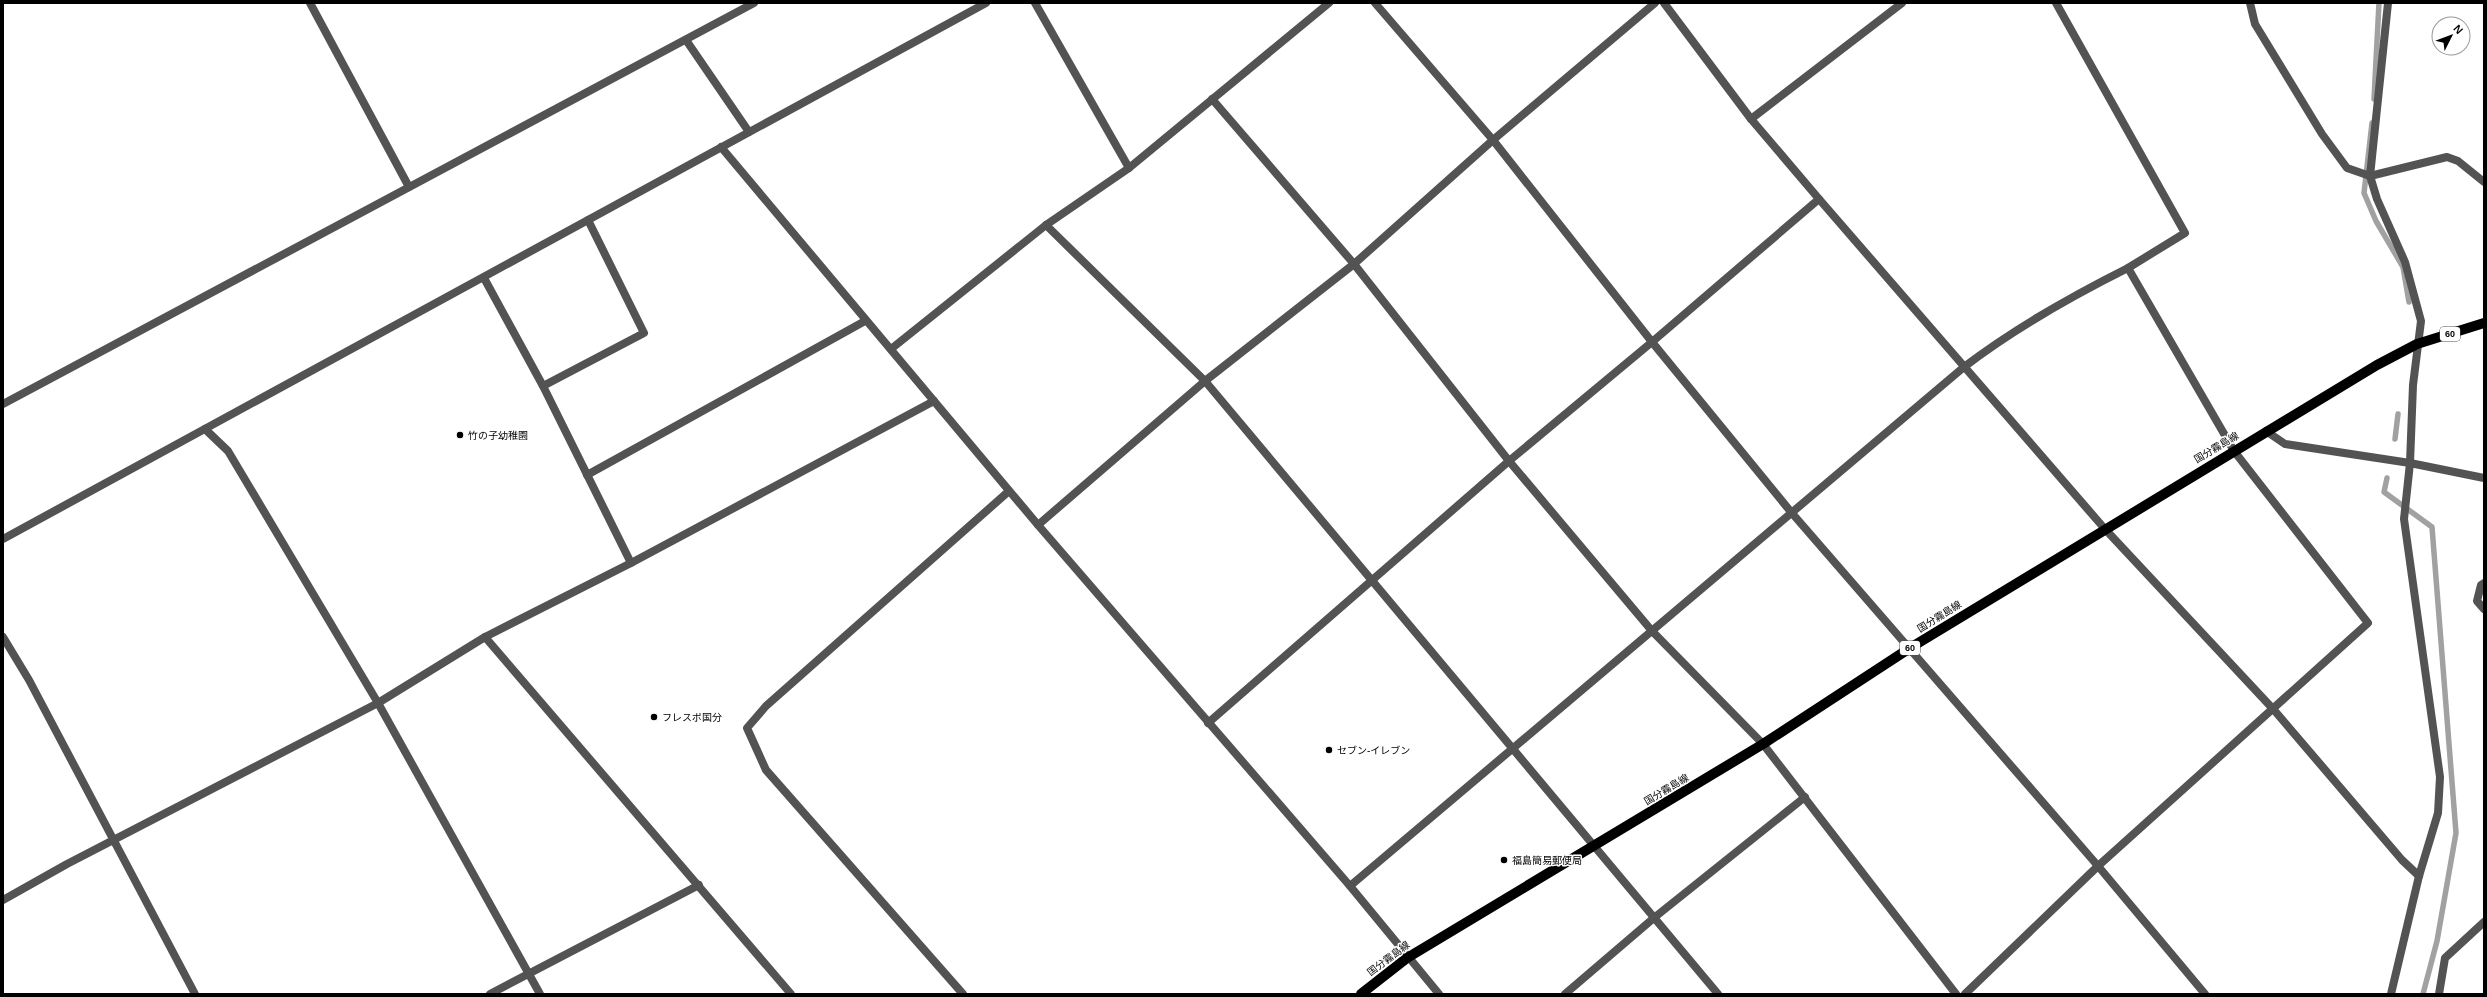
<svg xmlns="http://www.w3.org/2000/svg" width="2487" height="997" font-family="Helvetica,'Noto Sans JP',sans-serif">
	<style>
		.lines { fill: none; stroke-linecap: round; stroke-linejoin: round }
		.stream { stroke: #a1a1a1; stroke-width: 5.5 }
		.service { stroke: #535353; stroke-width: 8 }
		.minor { stroke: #535353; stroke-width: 8 }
		.tertiary { stroke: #535353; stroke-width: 8 }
		.primary { stroke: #000; stroke-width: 10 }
		.poi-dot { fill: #000; stroke: #fff; stroke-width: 1.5 }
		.labels { text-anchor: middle; stroke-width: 3; stroke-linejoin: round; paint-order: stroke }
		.shield { fill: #fff; stroke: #4c4c4c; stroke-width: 1 }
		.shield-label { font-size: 9px; font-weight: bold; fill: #000 }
		.poi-label { font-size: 10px; fill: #000; stroke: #fff; text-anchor: start }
		.street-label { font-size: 10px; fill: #000; stroke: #fff }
	</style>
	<rect width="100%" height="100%" fill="#fff"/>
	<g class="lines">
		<g class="stream">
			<path d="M2374,99L2379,3"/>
			<path d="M2372,123L2364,193L2376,221L2403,267L2409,302"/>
			<path d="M2395,439L2398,414"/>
			<path d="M2387,478L2384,492L2432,527L2456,833L2437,941L2423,994"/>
		</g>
		<g class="service">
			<path d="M310,3L409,187"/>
			<path d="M686,40L749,132"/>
			<path d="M3,404L754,3"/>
		</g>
		<g class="minor">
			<path d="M1035,3L1129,168"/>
			<path d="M1375,3L1493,140L1652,342L1791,512L2098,866L2205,994"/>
			<path d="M1664,3L1751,119L1819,199L2104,528L2274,710L2402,860L2419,876"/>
			<path d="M2250,3L2255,24L2322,134L2347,168L2370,176L2447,157L2458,161L2484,182"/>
			<path d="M1212,99L1354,264L1509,461L1652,631L1763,744L1956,994"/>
			<path d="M1751,119L1902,3"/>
			<path d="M1046,225L1205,381L1718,994"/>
			<path d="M484,278L543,386L631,563"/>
			<path d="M891,349L1046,225L1129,168L1329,3"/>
			<path d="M543,386L644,333L588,220"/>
			<path d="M205,429L228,451L378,703L540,994"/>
			<path d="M2266,431L2285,444L2410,463L2484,478"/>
			<path d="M587,475L865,321"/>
			<path d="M1038,525L1205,381L1354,264L1493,140L1655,3"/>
			<path d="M2484,583L2481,585L2477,601L2484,609"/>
			<path d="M3,637L29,680L195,994"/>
			<path d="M485,637L791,994"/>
			<path d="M1208,723L1509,461L1652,342L1819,199"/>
			<path d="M1350,886L1964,367C2015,328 2070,297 2128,268"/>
			<path d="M3,900L67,864L378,703L485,637L631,563L934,401"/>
			<path d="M490,994L699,885"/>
			<path d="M963,994L766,770L747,728L766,706L1009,491"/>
			<path d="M1565,994L1655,917L1805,797"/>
			<path d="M1965,994L2098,866L2368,623L2234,451L2128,268L2185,233L2056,3"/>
			<path d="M2439,994L2445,958L2484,922"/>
		</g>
		<g class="tertiary">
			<path d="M2388,3L2370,176L2377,199L2405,262L2421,321L2413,385L2410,463L2404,519L2440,777L2438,813L2419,876L2391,994"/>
			<path d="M721,147L1038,525L1350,886L1439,994"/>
			<path d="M3,539L986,3"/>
		</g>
		<path class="primary" d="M1361,994L1407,958L1763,744L1910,648L2377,365L2417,344L2484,323"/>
	</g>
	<g class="poi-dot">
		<circle cx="460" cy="435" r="4"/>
		<circle cx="654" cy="717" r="4"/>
		<circle cx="1329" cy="750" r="4"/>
		<circle cx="1504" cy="860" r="4"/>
	</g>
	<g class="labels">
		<g class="shield">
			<rect x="2440" y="327" width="20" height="14" rx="3"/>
			<rect x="1900" y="641" width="20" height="14" rx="3"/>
		</g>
		<g class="shield-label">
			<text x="2450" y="337">60</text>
			<text x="1910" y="651">60</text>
		</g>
		<g class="poi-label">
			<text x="468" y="439">竹の子幼稚園</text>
			<text x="662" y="721">フレスポ国分</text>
			<text x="1337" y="754">セブン-イレブン</text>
			<text x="1512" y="864">福島簡易郵便局</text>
		</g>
		<g class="street-label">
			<text transform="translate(2216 447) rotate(-31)" y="4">国分霧島線</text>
			<text transform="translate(1939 616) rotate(-32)" y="4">国分霧島線</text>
			<text transform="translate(1666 789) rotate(-31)" y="4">国分霧島線</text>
			<text transform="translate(1388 958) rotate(-37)" y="4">国分霧島線</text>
		</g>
	</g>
	<rect width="2487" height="997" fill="none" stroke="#000000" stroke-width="8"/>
	<g transform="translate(2451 36) rotate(48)"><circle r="19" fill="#ffffff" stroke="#999999"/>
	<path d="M0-3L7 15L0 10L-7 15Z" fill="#000000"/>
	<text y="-6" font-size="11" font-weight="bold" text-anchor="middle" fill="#000000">N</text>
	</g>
</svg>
